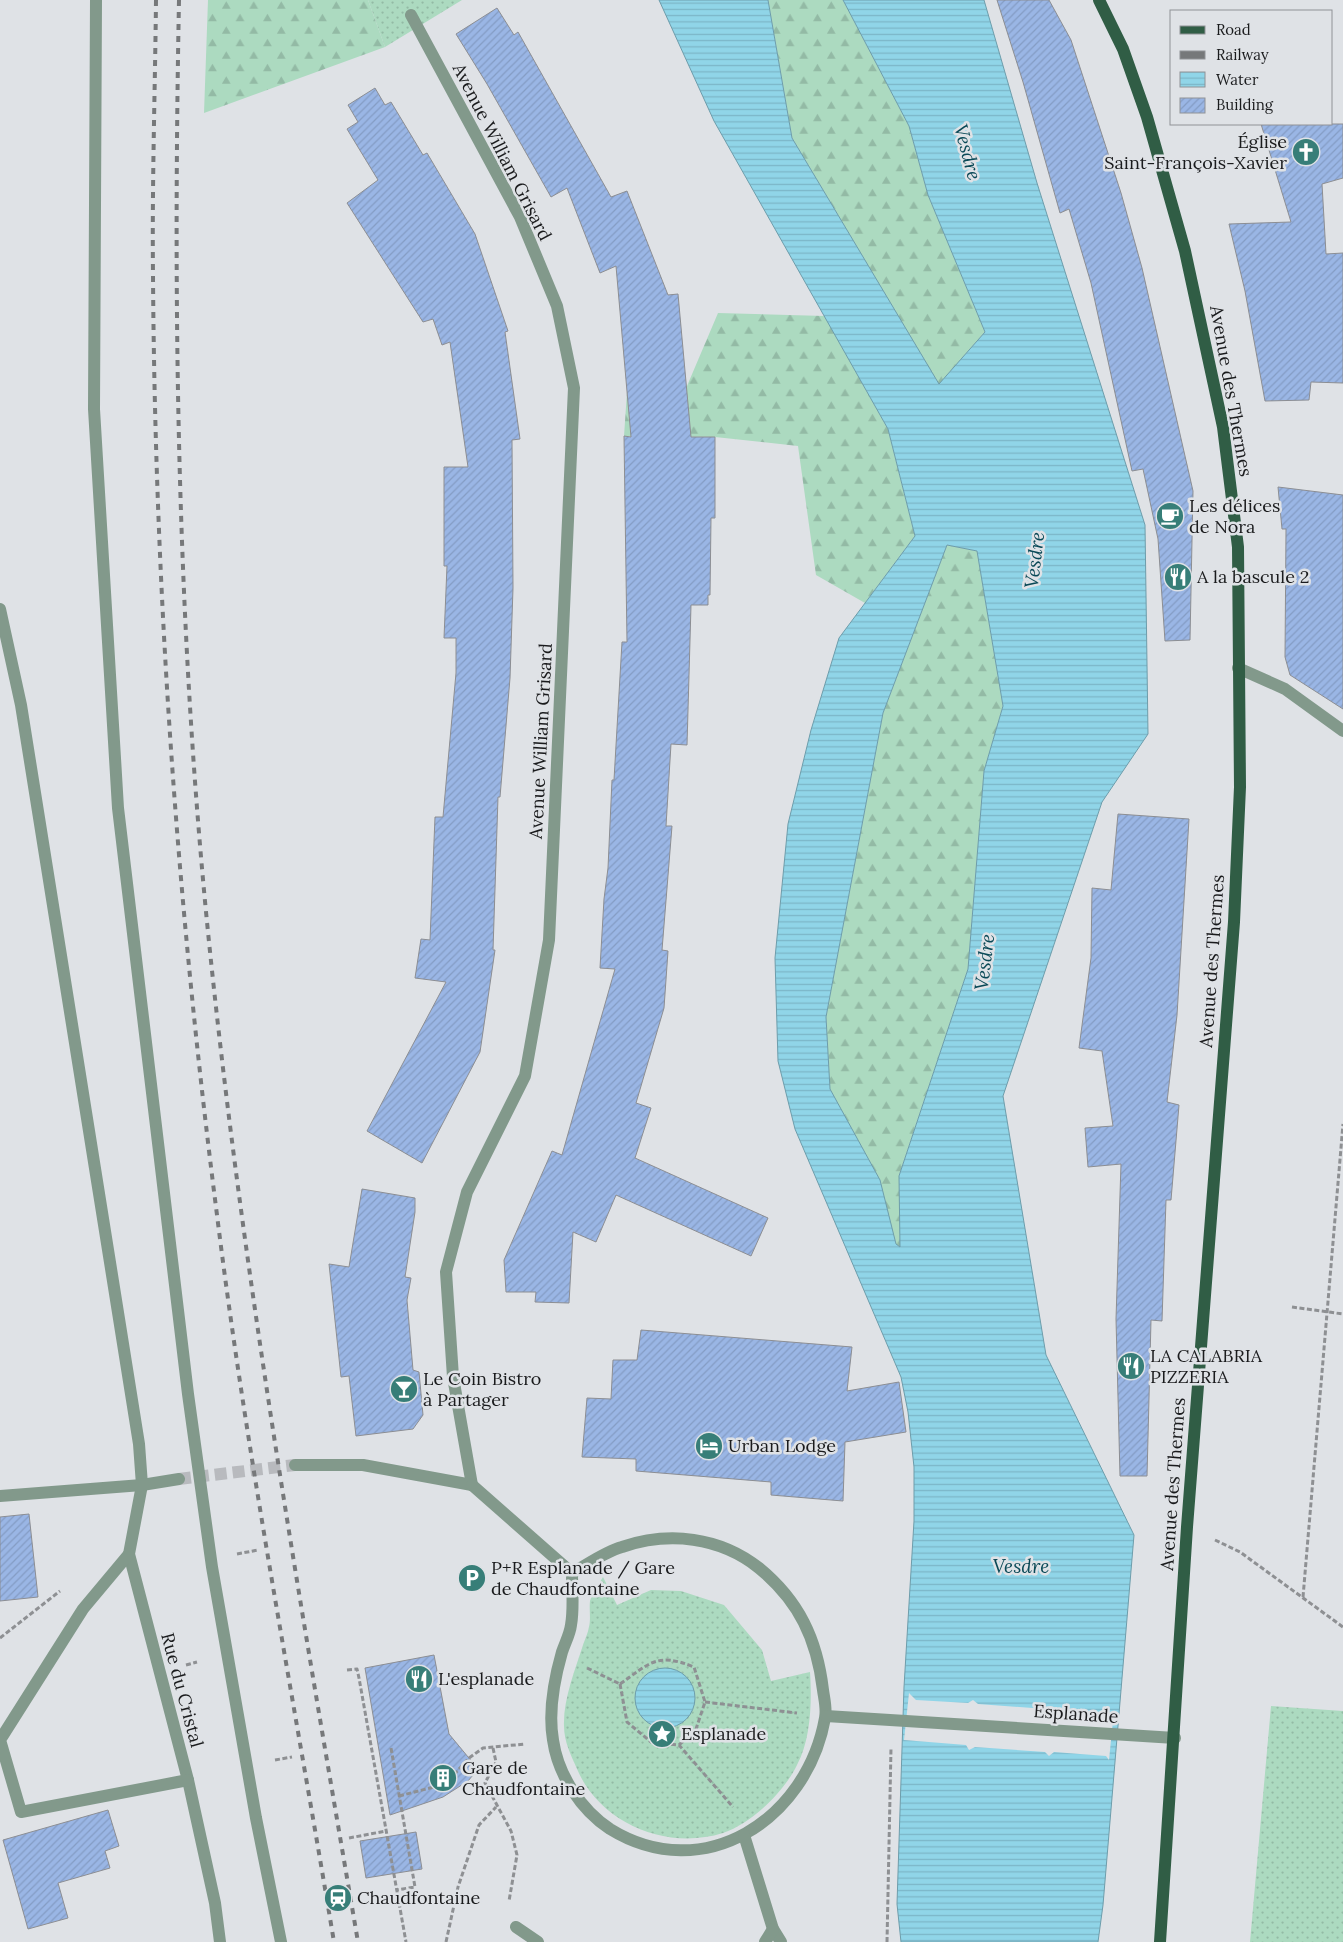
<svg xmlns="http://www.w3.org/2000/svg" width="1343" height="1942" font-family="Lora,serif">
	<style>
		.grass { fill: url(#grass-dots) }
		.forest { fill: url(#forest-firs) }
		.water { fill: url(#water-rules); stroke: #6d9dab; fill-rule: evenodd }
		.pier { fill: #dfe2e6 }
		.building { fill: url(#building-hatch); stroke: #8c8e93 }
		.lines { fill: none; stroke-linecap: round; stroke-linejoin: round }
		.minor-tunnel { stroke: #b8babe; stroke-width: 12; stroke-dasharray: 12 6; stroke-linecap: butt }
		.path { stroke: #8e9093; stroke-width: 3; stroke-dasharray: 5 2.5; stroke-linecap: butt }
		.minor { stroke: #82998b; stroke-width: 12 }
		.major { stroke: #305d45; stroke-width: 12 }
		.rail { stroke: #76787a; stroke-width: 4; stroke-dasharray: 6 6; stroke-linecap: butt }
		.labels { text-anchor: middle; stroke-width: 5; stroke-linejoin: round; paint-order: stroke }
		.poi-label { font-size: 18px; fill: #1a1b1d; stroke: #dfe2e6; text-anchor: start }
		.street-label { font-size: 18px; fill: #1a1b1d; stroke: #dfe2e6 }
		.water-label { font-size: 19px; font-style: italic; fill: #0a4957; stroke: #dfe2e6 }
	</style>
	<defs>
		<pattern id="grass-dots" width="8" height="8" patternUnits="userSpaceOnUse" patternTransform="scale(1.25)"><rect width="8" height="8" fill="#acdac0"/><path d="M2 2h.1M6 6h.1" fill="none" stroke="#93baa5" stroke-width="1.8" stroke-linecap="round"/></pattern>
		<pattern id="forest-firs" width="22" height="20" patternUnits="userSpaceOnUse" patternTransform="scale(1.25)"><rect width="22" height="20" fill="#acdac0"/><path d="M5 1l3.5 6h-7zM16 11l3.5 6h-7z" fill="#93baa5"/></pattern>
		<pattern id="water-rules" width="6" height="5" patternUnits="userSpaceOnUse" patternTransform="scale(1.25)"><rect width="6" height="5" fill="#90d5e8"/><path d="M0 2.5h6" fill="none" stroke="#7cb6c7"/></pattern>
		<pattern id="building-hatch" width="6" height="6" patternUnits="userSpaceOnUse" patternTransform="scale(1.25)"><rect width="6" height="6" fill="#9ab6e5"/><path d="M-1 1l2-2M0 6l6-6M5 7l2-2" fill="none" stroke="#849cc4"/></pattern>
	</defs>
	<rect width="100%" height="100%" fill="#dfe2e6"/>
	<g class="grass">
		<path d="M368,0H462L385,47Z"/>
		<path d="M603,1577L617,1605L651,1590L681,1591L724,1605L762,1650L771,1681L810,1672C812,1701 811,1739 797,1765C784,1792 752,1823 723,1833C666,1851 600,1823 577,1769C571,1755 564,1742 564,1726C563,1700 575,1670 583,1645C585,1639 588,1633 589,1627C591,1619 589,1609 590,1601C592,1593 599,1584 603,1577Z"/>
		<path d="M1271,1706L1343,1711V1942H1250Z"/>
	</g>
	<g class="forest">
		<path d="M208,0H368L385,47L204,113Z"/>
		<path d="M768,0H843L909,126L928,195L985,332L939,385L792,138Z"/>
		<path d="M718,313L825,316L888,429L915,536L865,603L816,575L798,446L715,437L624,436L627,392L687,386Z"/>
		<path d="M947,545L977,551L1003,706L984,771L968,969L899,1176L901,1248L896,1244L830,1089L826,1017L883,713Z"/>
	</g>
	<g class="water">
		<path d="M659,0H768L792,138L939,384L985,332L928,195L909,126L843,0H984L1037,183L1145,525L1148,734L1102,802L1003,1096L1046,1355L1134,1535L1103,1905L1098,1942H901L897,1904L904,1687L914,1521V1467L908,1412L901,1377L795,1129L778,1061L775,958L788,824L811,730L839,638L915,536L888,429L714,121ZM947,545L977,551L1003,706L984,771L968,969L899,1176L900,1247L896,1244L880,1180L830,1089L826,1017L883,713Z"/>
		<circle cx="665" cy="1698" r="30"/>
	</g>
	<path class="pier" d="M909,1693L916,1700L968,1703L973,1700L978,1704L1046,1709L1050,1706L1057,1708V1710L1109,1713L1114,1711L1109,1760L1106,1756L1054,1752L1049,1756L1045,1752L975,1747L969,1750L966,1745L904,1740Z"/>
	<g class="building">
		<path d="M997,0H1049L1071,40L1121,193L1142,268L1193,491L1190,640L1165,641L1158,539L1143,469L1132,471L1091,283L1069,209L1060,213L1023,82Z"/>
		<path d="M497,8L514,35L518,32L611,197L627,191L668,295L678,294L691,437H715V518H711L710,595H708V605H691L687,745L671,744L666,826H672L662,950L668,951L664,1008L636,1103L651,1108L635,1158L768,1218L751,1256L616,1195L596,1242L573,1232L569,1303L535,1302L536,1292H506L504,1260L552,1151L562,1155L615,969L600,968L604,899L608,868L612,780H614L622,642H627L624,436L631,437L616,266L600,273L567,188L551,197L487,84L456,34Z"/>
		<path d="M375,88L385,105L391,102L423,155L427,153L475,234L508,331L505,332L520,439L512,440L513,588L510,678L500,797H498L493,950H495L480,1052L422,1163L367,1131L446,982L415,978L421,939L430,940L435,817H443L456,673V638H444L447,566H444V467H468L450,342L442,345L433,319L423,322L347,203L378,180L347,129L358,122L348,105Z"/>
		<path d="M1261,124H1343V178L1322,184L1326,254L1343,253V383L1311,382L1309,400L1265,401L1245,291L1229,224L1291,222Z"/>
		<path d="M1278,487L1343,495V709L1290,675L1285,657L1286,529H1282Z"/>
		<path d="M1118,814L1189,819L1177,1015L1167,1102L1179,1105L1171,1200H1166L1162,1321L1151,1320L1147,1476H1120L1116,1319L1121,1164L1088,1167L1085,1128L1113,1126L1102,1051L1079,1048L1091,958L1092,888L1111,890Z"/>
		<path d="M362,1189L415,1198V1212L405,1277L411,1278L407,1300L413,1370L419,1372L423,1415L413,1429L356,1436L349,1376L341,1377L329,1264L349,1267Z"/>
		<path d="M641,1330L852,1347L847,1391L899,1382L906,1432L845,1442L843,1501L771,1495V1482L636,1471V1459L582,1457L587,1398L611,1399L613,1360H637Z"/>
		<path d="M29,1514L38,1597L0,1601V1517Z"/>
		<path d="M434,1655L449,1734L478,1769L468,1781L443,1797L390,1815L365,1668Z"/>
		<path d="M108,1810L119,1846L105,1851L110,1868L58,1883L68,1918L28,1929L3,1840Z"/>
		<path d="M416,1832L422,1869L366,1878L360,1841Z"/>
	</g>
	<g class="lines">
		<path class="minor-tunnel" d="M179,1479L295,1465"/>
		<g class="path">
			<path d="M1292,1307L1343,1314"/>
			<path d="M1215,1540L1240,1552L1343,1627"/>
			<path d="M237,1554L258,1550"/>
			<path d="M1303,1597L1343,1124"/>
			<path d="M0,1638L60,1591"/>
			<path d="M186,1665L197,1662"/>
			<path d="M587,1668L620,1684"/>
			<path d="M347,1670L357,1669L359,1678L406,1942"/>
			<path d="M620,1684L627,1722L651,1742L679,1745L733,1807"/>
			<path d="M620,1684C650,1663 657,1652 694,1667L705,1702L696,1729L679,1745"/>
			<path d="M705,1702L797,1713"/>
			<path d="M391,1748L415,1887L396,1890"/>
			<path d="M493,1748L496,1762L485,1783L511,1831L517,1855L509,1901"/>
			<path d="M275,1760L292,1757"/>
			<path d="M399,1796L438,1786L451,1778L469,1758L483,1748L525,1744"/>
			<path d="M349,1838L386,1831"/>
			<path d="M446,1942L458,1887L479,1825L496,1807"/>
			<path d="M887,1942L891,1748"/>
		</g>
		<g class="minor">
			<path d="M96,0L94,409L118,808L188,1394L212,1567L256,1818L281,1942"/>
			<path d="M411,15L520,217L557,306L574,388L549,940L525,1076L467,1192L446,1272L453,1377L472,1485"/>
			<path d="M0,609L21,705L139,1444L142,1485L129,1554L188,1780L215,1903L220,1942"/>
			<path d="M1238,668L1285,689L1343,731"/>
			<path d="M295,1465H363L472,1485"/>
			<path d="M472,1485L572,1573C572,1590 574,1609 571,1625C570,1634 565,1643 562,1652C554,1680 548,1711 553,1740C558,1775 581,1810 610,1829C704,1887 807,1819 825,1718C827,1709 824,1698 823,1690C817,1639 799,1601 759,1568C720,1537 669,1531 622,1547C604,1552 587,1565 572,1573"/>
			<path d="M0,1496L142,1485L179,1479"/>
			<path d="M129,1554L83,1609L0,1740L21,1812L188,1780"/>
			<path d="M826,1716L1175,1738"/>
			<path d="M744,1835L773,1929L781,1942"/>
			<path d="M516,1927L538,1942"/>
			<path d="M765,1942L773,1929"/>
		</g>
		<path class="major" d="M1099,0L1123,49L1147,117L1185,251L1223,427L1238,547L1240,787L1234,922L1187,1527L1160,1942"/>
		<g class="rail">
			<path d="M156,0C155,92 152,183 153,275C155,589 177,903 217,1215C247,1458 294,1701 334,1942"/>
			<path d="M179,0C173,307 177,616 207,922C241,1264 300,1603 358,1942"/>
		</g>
	</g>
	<defs>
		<symbol id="church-disc" viewBox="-11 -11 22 22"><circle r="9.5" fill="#377e78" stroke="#dfe2e6"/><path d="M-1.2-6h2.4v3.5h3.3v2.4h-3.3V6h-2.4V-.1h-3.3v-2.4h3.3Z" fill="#fff"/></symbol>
		<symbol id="cafe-disc" viewBox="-11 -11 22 22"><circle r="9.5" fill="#377e78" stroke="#dfe2e6"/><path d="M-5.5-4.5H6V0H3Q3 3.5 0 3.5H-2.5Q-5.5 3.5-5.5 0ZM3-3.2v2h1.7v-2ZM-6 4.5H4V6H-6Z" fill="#fff"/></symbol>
		<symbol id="restaurant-disc" viewBox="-11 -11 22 22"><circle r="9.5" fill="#377e78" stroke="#dfe2e6"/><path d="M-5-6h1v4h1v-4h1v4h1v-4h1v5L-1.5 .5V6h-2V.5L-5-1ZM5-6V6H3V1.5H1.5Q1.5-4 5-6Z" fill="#fff"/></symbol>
		<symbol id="bar-disc" viewBox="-11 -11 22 22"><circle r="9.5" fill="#377e78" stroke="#dfe2e6"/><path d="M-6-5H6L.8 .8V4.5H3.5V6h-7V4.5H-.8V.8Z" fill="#fff"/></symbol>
		<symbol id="hotel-disc" viewBox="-11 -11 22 22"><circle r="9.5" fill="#377e78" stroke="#dfe2e6"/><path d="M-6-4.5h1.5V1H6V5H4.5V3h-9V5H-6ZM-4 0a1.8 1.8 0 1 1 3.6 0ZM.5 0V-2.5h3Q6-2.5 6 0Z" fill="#fff"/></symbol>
		<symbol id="parking-disc" viewBox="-11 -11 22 22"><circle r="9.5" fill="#377e78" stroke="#dfe2e6"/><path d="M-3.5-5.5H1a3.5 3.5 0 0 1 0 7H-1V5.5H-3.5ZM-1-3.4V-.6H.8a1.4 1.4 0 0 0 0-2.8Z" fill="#fff"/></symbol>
		<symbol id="sight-disc" viewBox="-11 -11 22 22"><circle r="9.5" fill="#377e78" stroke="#dfe2e6"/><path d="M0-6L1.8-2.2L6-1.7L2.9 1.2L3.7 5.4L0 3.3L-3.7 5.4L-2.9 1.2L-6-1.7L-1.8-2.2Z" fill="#fff"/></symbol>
		<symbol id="building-disc" viewBox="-11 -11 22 22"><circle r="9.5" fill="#377e78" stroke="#dfe2e6"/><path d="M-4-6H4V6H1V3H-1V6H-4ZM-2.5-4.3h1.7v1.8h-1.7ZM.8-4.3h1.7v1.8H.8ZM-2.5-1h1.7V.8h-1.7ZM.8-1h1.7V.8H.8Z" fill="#fff"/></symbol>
		<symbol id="station-disc" viewBox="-11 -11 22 22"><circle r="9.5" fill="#377e78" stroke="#dfe2e6"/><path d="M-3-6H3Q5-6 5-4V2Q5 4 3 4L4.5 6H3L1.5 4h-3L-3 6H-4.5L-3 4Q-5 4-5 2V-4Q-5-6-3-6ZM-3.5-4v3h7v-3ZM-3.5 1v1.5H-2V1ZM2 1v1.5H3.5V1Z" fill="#fff"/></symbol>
	</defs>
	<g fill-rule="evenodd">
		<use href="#church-disc" x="1290" y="136" width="32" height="32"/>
		<use href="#cafe-disc" x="1154" y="500" width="32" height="32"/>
		<use href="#restaurant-disc" x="1162" y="561" width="32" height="32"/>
		<use href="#restaurant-disc" x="1115" y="1350" width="32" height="32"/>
		<use href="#bar-disc" x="388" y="1373" width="32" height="32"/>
		<use href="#hotel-disc" x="693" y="1430" width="32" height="32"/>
		<use href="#parking-disc" x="456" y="1562" width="32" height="32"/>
		<use href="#restaurant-disc" x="403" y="1663" width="32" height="32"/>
		<use href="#sight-disc" x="646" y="1718" width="32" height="32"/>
		<use href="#building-disc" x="427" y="1762" width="32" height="32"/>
		<use href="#station-disc" x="322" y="1882" width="32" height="32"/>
	</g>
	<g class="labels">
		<g class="poi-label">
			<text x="1287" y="148" text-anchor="end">Église<tspan x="1287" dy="21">Saint-François-Xavier</tspan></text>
			<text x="1189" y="512">Les délices<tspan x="1189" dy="21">de Nora</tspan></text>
			<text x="1197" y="583">A la bascule 2</text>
			<text x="1150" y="1362">LA CALABRIA<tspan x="1150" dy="21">PIZZERIA</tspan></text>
			<text x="423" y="1385">Le Coin Bistro<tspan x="423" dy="21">à Partager</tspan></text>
			<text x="728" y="1452">Urban Lodge</text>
			<text x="491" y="1574">P+R Esplanade / Gare<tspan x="491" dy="21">de Chaudfontaine</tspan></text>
			<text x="438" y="1685">L'esplanade</text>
			<text x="681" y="1740">Esplanade</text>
			<text x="462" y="1774">Gare de<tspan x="462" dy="21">Chaudfontaine</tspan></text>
			<text x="357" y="1904">Chaudfontaine</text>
		</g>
		<g class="street-label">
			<text transform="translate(502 152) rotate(63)" y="6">Avenue William Grisard</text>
			<text transform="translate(1231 391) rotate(80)" y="6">Avenue des Thermes</text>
			<text transform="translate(541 741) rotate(-87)" y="6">Avenue William Grisard</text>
			<text transform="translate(1212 961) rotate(-86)" y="6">Avenue des Thermes</text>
			<text transform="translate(1173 1484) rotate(-86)" y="6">Avenue des Thermes</text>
			<text transform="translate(182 1690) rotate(75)" y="6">Rue du Cristal</text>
			<text transform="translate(1076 1714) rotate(4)" y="6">Esplanade</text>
		</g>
		<g class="water-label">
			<text transform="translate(968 152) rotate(75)" y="7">Vesdre</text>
			<text transform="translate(1034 560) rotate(-83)" y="7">Vesdre</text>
			<text transform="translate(984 962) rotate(-83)" y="7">Vesdre</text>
			<text x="1021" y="1573">Vesdre</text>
		</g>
	</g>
	<rect x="1170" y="10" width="162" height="115" fill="#dfe2e6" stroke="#909296"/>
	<rect x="1180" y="26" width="25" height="8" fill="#305d45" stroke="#909296"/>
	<text x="1216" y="35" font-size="15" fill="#1a1b1d">Road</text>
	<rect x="1180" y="51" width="25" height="8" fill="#76787a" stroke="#909296"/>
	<text x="1216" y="60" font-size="15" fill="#1a1b1d">Railway</text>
	<rect x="1180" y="72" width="25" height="15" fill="url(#water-rules)" stroke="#909296"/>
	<text x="1216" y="85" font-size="15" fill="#1a1b1d">Water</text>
	<rect x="1180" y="98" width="25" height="15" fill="url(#building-hatch)" stroke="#909296"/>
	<text x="1216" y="110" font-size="15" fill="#1a1b1d">Building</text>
</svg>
